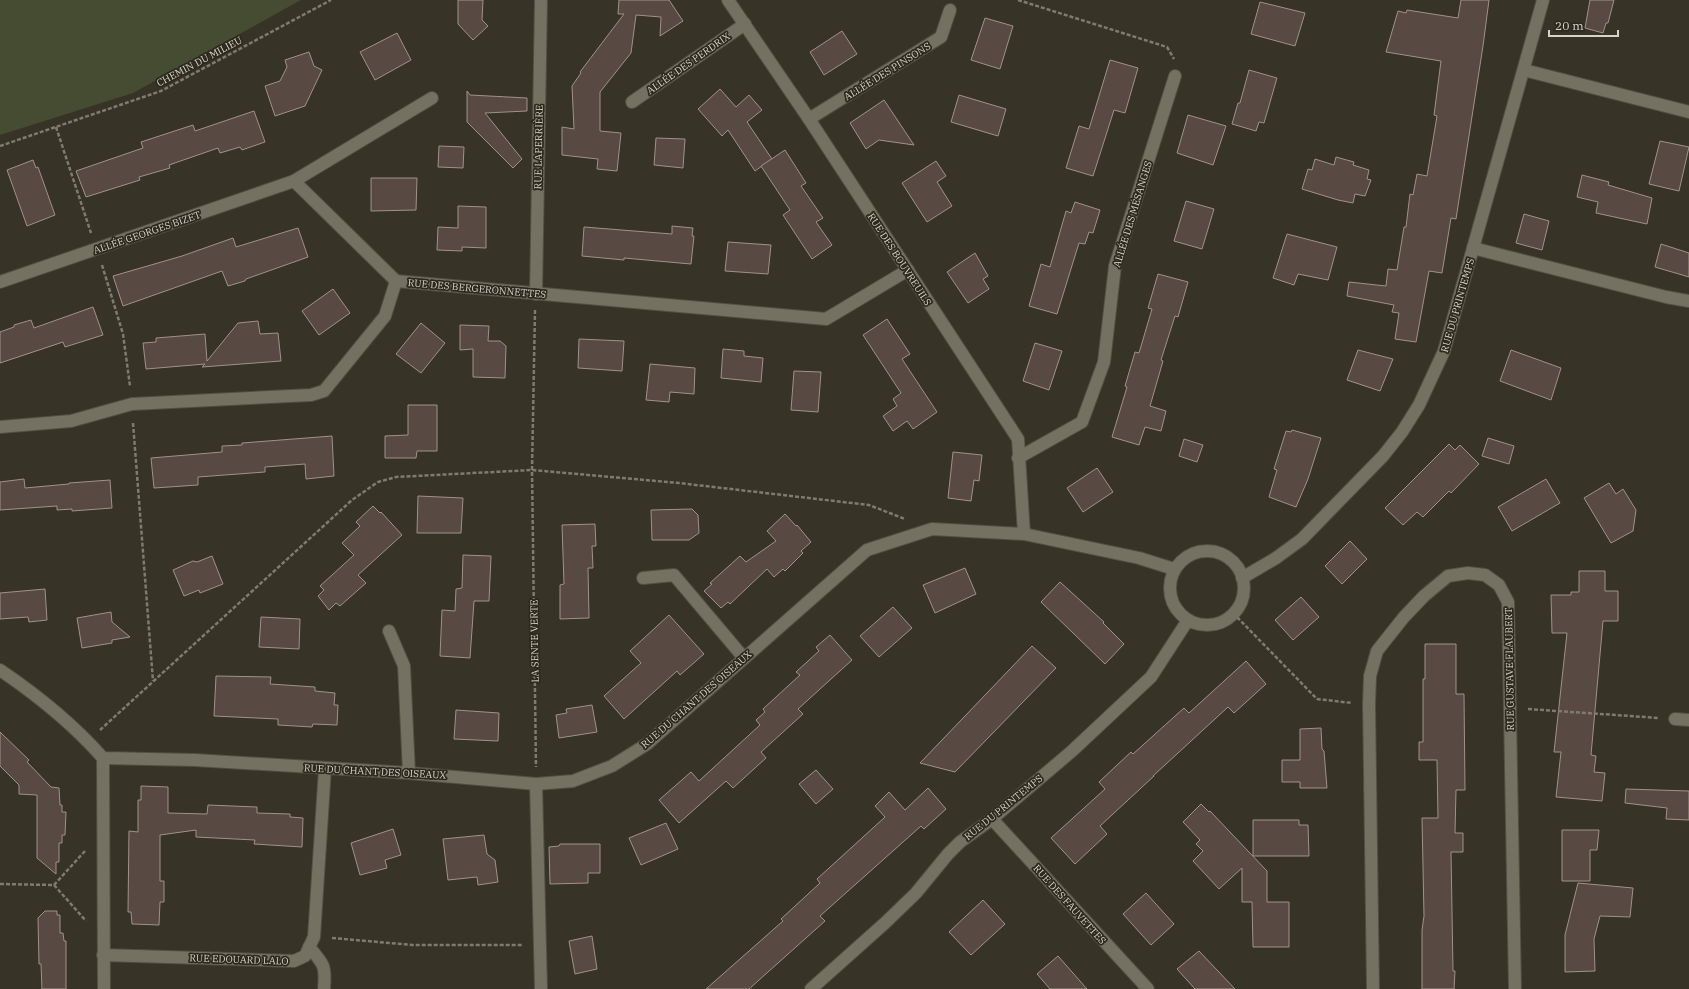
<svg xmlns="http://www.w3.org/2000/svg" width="1689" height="989" font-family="'IBM Plex Serif',serif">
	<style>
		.green { fill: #464c32 }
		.building { fill: #584a42; stroke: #a19289 }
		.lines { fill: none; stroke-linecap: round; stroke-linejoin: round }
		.lane-casing { stroke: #514f43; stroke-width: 14 }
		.street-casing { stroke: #514f43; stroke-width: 14 }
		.secondary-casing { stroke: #514f43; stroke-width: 14 }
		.path { stroke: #7e7b70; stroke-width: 2.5; stroke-dasharray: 4 2; stroke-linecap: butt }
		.lane { stroke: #757162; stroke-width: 12 }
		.street { stroke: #757162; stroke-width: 12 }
		.secondary { stroke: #757162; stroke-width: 12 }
		.labels { text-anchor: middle; stroke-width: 3.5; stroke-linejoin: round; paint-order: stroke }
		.street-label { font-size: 10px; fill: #d5d3cb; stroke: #2d291c }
	</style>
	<rect width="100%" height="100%" fill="#373326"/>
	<path class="green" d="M0,0H301L133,93L0,135Z"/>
	<g class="building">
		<path d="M458,0H483L482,20L488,26L473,40L458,24Z"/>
		<path d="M619,0H669L683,21L660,36L661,17L636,15L631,53L600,92V131L621,133L617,171L597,169L598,159L562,155V127L574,129L572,86L581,73L580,72L624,14H618Z"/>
		<path d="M1461,0H1489L1483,46L1456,219L1451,218L1442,273L1429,271L1416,342L1395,339L1399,313L1392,312L1394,305L1347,296L1349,282L1386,286L1388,269L1397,270L1404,227H1406L1410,194L1413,195L1417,174L1427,176L1437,116L1434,115L1441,61L1386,52L1398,11L1406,13L1407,10L1458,18Z"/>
		<path d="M1590,0H1614L1608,23H1606L1603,33L1585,28Z"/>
		<path d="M1260,2L1305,13L1295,46L1251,34Z"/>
		<path d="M985,18L1013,26L1000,69L971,60Z"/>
		<path d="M842,31L857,54L824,75L810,52Z"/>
		<path d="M397,33L411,60L375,80L360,52Z"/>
		<path d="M309,52L314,66L322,70L305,106L275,116L265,86L280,81L287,67L285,60Z"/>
		<path d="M1110,60L1138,68L1125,113L1114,110L1093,176L1066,168L1079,126L1089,129Z"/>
		<path d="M1249,70L1277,78L1264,123L1259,122L1256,131L1232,124L1238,103H1240Z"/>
		<path d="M720,89L736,107L749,95L762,110L747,122L772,159L755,171L728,130L722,136L698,109Z"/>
		<path d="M467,91L470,95L527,98V111L485,113L522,159L513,168L467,122Z"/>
		<path d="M959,95L1006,109L998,136L951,122Z"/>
		<path d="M884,100L914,145L879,140L866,149L850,123Z"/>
		<path d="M254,111L265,142L242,150L240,147L220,153L218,148L169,165L170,168L139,177L140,180L86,197L76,171L143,148L141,142L193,125L195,131Z"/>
		<path d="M1188,115L1226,126L1213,165L1177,153Z"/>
		<path d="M656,138L685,139L683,168L654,165Z"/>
		<path d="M1660,141L1689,147L1679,191L1649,184Z"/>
		<path d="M439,146L464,147L463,168L438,167Z"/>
		<path d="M785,150L806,183L801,186L823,218L816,222L832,245L812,259L783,215L790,210L761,166Z"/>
		<path d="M1336,157L1354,162L1353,165L1369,170L1367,179L1371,180L1365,196L1355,194L1353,203L1338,200L1302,189L1308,169L1312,170L1315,159L1334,165Z"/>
		<path d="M33,160L36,168L38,167L55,215L27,226L7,170Z"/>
		<path d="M936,161L946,176L937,182L952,206L927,222L902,183Z"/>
		<path d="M1582,175L1609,182L1608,185L1652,198L1647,224L1596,213L1598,202L1577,197Z"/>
		<path d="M371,178H417L416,210L371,211Z"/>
		<path d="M1186,201L1214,209L1202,249L1174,241Z"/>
		<path d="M1075,202L1100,210L1093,233L1089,232L1085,244L1079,243L1057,314L1029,306L1041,264L1050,267L1066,211L1071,213Z"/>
		<path d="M458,206L486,207V248L462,247V251L437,250L438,227L458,228Z"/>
		<path d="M1524,214L1549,221L1542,250L1516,243Z"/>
		<path d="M672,226L693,228L692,236H694L691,264L624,258V260L582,256L584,227L672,234Z"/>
		<path d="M298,228L308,257L246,279L245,281L228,286L222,271L123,306L113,276L182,256L233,238L236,247Z"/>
		<path d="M1287,234L1337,247L1328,280L1298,274L1294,285L1273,278Z"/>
		<path d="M728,242L771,245L768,274L725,271Z"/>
		<path d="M1661,244L1689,253V277L1655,267Z"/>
		<path d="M975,253L988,276L983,279L989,289L968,303L947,272Z"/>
		<path d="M1158,274L1188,282L1178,317L1175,316L1161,360L1163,361L1150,406L1166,411L1161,431L1145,427L1139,445L1112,437L1127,387L1125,386L1135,352L1139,353L1152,309L1148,308Z"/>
		<path d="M333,289L350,313L319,335L302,311Z"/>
		<path d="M93,307L103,335L65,347L63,342L0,363V332L14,327V325L31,320L34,328Z"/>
		<path d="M887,319L910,354L902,359L937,412L913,429L907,421L893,431L883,416L897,406L893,399L901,393L863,335Z"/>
		<path d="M258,321L260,334L278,333L281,361L202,367L205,364L146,369L143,343L156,342V338L205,334L207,361L238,323Z"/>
		<path d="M421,323L445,343L421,373L396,354Z"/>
		<path d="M460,325L489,326L488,341H500L506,346L505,378L473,377V349L460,350Z"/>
		<path d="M579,339L624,341L622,371L578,368Z"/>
		<path d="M1035,343L1062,351L1049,390L1023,381Z"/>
		<path d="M723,349L744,351V356L763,358L761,382L721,378Z"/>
		<path d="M1358,350L1393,359L1380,391L1347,380Z"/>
		<path d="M1511,350L1561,368L1551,400L1500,381Z"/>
		<path d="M650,364L695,368L694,394L670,392L669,402L646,400Z"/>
		<path d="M794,371L821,372L818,412L791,410Z"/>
		<path d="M408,405H437V451H417L416,458H385V436L408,435Z"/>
		<path d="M1292,430L1321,438L1308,479L1296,507L1269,497L1277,470L1274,469L1286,431L1291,432Z"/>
		<path d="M332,436L334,476L306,479L305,464L265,467V472L198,477V485L154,488L151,458L222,452V446L242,445V443Z"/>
		<path d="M1488,438L1514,446L1509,464L1482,456Z"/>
		<path d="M1184,439L1203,445L1197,462L1179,456Z"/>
		<path d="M1449,444L1455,450L1460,445L1479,464L1451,493L1449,491L1423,517L1417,512L1403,525L1385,508Z"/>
		<path d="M953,452L982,455L979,481L974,480L971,501L948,498Z"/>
		<path d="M1097,468L1113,492L1083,512L1067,488Z"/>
		<path d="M24,479L25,488L69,484V483L110,480L112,508L72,511V509L57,510V506L0,510V482Z"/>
		<path d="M1546,479L1560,503L1512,531L1498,507Z"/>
		<path d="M1609,483L1616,494L1623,489L1636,510L1633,531L1611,543L1584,498Z"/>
		<path d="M418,496L463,498L461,533H417Z"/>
		<path d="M373,506L380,513L381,512L402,535L358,575L366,583L340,606L336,603L329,610L318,596L324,590L320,586L354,555L342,543L360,526L356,522Z"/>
		<path d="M692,509L698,515L699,533L689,540H652L651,510Z"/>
		<path d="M785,514L796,526L797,525L811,542L801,551L803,553L785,571L783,569L774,577L767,569L730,604L728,602L721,608L704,591L712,584L710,583L740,556L746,562L776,541L767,531Z"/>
		<path d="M595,524L596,546H592L593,568H588L589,618L560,619V585L564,584L562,525Z"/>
		<path d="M1350,541L1367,559L1342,584L1325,566Z"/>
		<path d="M463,555L491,556L489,601H474L470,658L440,656L442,610L455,611L456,589L462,588Z"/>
		<path d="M212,556L223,584L200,593L199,590L184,596L173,570L193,561L197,562Z"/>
		<path d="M965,568L976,594L935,613L923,585Z"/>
		<path d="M1579,571H1605V591H1618V621H1603L1591,755L1596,756L1594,772L1605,773L1602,801L1556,797L1561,752H1554L1567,633H1552L1551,595H1571V592H1579Z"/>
		<path d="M1060,582L1104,622L1103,623L1124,644L1105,664L1041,602Z"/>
		<path d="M45,589L47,620L29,622L28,617L0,619V593Z"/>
		<path d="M1301,597L1319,617L1293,640L1275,620Z"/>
		<path d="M893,607L912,628L879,657L860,636Z"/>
		<path d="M111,612L112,622L130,637L112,640V643L82,648L77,618Z"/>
		<path d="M669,615L704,654L680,675L677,671L624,719L604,696L641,663L630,651Z"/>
		<path d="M261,617L300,619L299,649L259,647Z"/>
		<path d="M830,635L852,660L798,709L803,714L761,752L766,758L733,788L726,781L679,823L659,800L691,772L699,781L760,725L756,720L765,712L763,709L800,675L796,672L819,651L816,647Z"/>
		<path d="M1425,644H1456V694H1464L1465,790H1456L1455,833H1463V852H1451L1453,971H1455L1454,989H1422V930L1424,916L1422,818H1438L1437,760H1419V742H1423V679H1425Z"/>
		<path d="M1032,646L1056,668L955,772L920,763Z"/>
		<path d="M1246,661L1266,684L1234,713L1228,707L1153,776H1154L1100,826L1107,834L1075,864L1051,838L1105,789L1099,782L1131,752L1133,754L1184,708L1189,713Z"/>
		<path d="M216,676L271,677L270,684L315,687V691L335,693L334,705H338L337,725L313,724L312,727L278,725V719L214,716Z"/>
		<path d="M592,705L597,732L559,738L556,715L567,713L566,709Z"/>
		<path d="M456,710L499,713L498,741L454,739Z"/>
		<path d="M1321,728L1322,749L1324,751L1327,788H1300V782H1282V760H1300V729Z"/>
		<path d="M0,732L29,760L27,762L51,787L59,788L60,805H62V812H66L65,835H62V843H59V862H56V874L37,858V795L19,794V785L0,766Z"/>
		<path d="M816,770L833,789L816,804L799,784Z"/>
		<path d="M141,786L168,787V813L207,814L208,805L257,807V813L290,814V817L303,818L302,847L254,844L255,840L196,837V830L160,835V881H164V902H160L159,925L132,924L131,912H128L129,831L138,832V800H141Z"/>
		<path d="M928,788L946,809L924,829L921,826L820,916L825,921L749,989H706L783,921L781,919L820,883L817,879L885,817L875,806L889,792L905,810Z"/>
		<path d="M1626,789L1689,791V820L1666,819L1667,808L1625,803Z"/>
		<path d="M1201,804L1209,812L1210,811L1267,871V902H1289V947H1253L1252,902H1242V868L1219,889L1193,861L1203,851L1196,844L1200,840L1183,822Z"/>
		<path d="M1253,820H1299V825H1308L1309,856H1253Z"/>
		<path d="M666,823L678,849L641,865L629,838Z"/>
		<path d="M393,829L401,855L385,860L387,868L360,875L351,843Z"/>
		<path d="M1562,830H1599L1597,850H1590V881H1562Z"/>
		<path d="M484,835L487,854L495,860L498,882L478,885L477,877L448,880L443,839Z"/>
		<path d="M560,844H600V873H588V883L550,884L549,847L559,846Z"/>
		<path d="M1578,883L1633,888L1630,917L1600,916L1594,939L1595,971L1565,972V935Z"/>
		<path d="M1146,893L1174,924L1151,945L1123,914Z"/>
		<path d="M983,900L1005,924L971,955L949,932Z"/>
		<path d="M45,911H57V915H60V933H63L64,941H66V989H42L41,964H39L38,918Z"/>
		<path d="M592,936L597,969L575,974L569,941Z"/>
		<path d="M1199,951L1235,989H1195L1177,969Z"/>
		<path d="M1058,956L1087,989H1050L1037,974Z"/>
	</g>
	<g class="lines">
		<defs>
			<g id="lane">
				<path d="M1524,70L1689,112"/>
				<path d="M1473,248L1666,297L1689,301"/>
				<path d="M309,947C324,964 326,966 324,989"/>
			</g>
			<g id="street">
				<path d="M728,0L809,119L1018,439L1024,534"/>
				<path d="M632,102L745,24"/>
				<path d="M809,119L941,37L950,10"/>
				<path d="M294,181L432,98"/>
				<path d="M0,282L294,181L396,281"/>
				<path d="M536,294L541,0"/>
				<path d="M0,427L71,421L132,404L311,395L324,391L385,316L396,281L826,319L908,270"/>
				<path d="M1018,458L1082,422L1104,362L1115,266L1175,76"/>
				<path d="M643,578L674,575L744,658"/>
				<path d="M389,631L404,666L409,773"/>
				<path d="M0,670C37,695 73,724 103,758L195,760L409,773L536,784L573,781L612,766L647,744L867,550L932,529L1024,534L1139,558L1174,569"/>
				<path d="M1675,719L1689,720"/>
				<path d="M103,758L104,989"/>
				<path d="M536,784L541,989"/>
				<path d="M992,819L1148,989"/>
				<path d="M103,955L294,961L305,956L314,937L325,768"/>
				<path d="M1373,989L1369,704L1370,676L1377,651L1404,617L1424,596L1448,576L1468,573L1485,575L1499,585L1508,602L1515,989"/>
			</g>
			<g id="secondary">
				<circle cx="1207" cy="588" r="37"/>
				<path d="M1242,578L1276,558L1302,539L1383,456L1402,432L1419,405L1444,351L1543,0"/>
				<path d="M811,989L885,923L916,893L948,854L960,842L992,819L1072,751L1151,677L1188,620"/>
			</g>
		</defs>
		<use href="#lane" class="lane-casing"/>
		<use href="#street" class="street-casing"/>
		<use href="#secondary" class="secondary-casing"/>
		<g class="path">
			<path d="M1018,0L1167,47L1174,59"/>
			<path d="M56,127L91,233"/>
			<path d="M0,146L161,91L331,0"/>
			<path d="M102,265L123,334L130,386"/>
			<path d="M535,310L532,470L536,767"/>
			<path d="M133,423L153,681"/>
			<path d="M1233,613L1317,699L1352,703"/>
			<path d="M1528,709L1659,718"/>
			<path d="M100,730L352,500L378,482L396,477L532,470L679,483L869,505L905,519"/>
			<path d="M0,884L54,885L85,851"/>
			<path d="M54,885L86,921"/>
			<path d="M332,938L413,945H523"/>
		</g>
		<use href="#lane" class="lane"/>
		<use href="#street" class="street"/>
		<use href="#secondary" class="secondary"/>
	</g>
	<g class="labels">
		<g class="street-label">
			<text transform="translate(199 61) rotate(-28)" y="4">CHEMIN DU MILIEU</text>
			<text transform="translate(688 63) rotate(-35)" y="4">ALLÉE DES PERDRIX</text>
			<text transform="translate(887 71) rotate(-32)" y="4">ALLÉE DES PINSONS</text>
			<text transform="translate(538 147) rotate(-89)" y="4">RUE LAPERRIÈRE</text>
			<text transform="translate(1132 214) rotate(-73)" y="4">ALLÉE DES MÉSANGES</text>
			<text transform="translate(147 232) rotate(-19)" y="4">ALLÉE GEORGES BIZET</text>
			<text transform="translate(900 259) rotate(57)" y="4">RUE DES BOUVREUILS</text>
			<text transform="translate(477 288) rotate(5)" y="4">RUE DES BERGERONNETTES</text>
			<text transform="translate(1457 305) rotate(-74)" y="4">RUE DU PRINTEMPS</text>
			<text transform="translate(534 641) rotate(-91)" y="4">LA SENTE VERTE</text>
			<text transform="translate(1509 669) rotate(-91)" y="4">RUE GUSTAVE FLAUBERT</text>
			<text transform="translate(696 699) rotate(-41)" y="4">RUE DU CHANT DES OISEAUX</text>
			<text transform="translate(375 771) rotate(3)" y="4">RUE DU CHANT DES OISEAUX</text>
			<text transform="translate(1003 807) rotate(-39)" y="4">RUE DU PRINTEMPS</text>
			<text transform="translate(1070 904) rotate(48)" y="4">RUE DES FAUVETTES</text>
			<text transform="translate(239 959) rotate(2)" y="4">RUE EDOUARD LALO</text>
		</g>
	</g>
	<path d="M1549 30v6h69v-6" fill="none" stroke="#d5d3cb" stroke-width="2"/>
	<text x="1555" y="30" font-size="12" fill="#d5d3cb" stroke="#2d291c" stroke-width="3" paint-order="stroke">20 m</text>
</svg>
